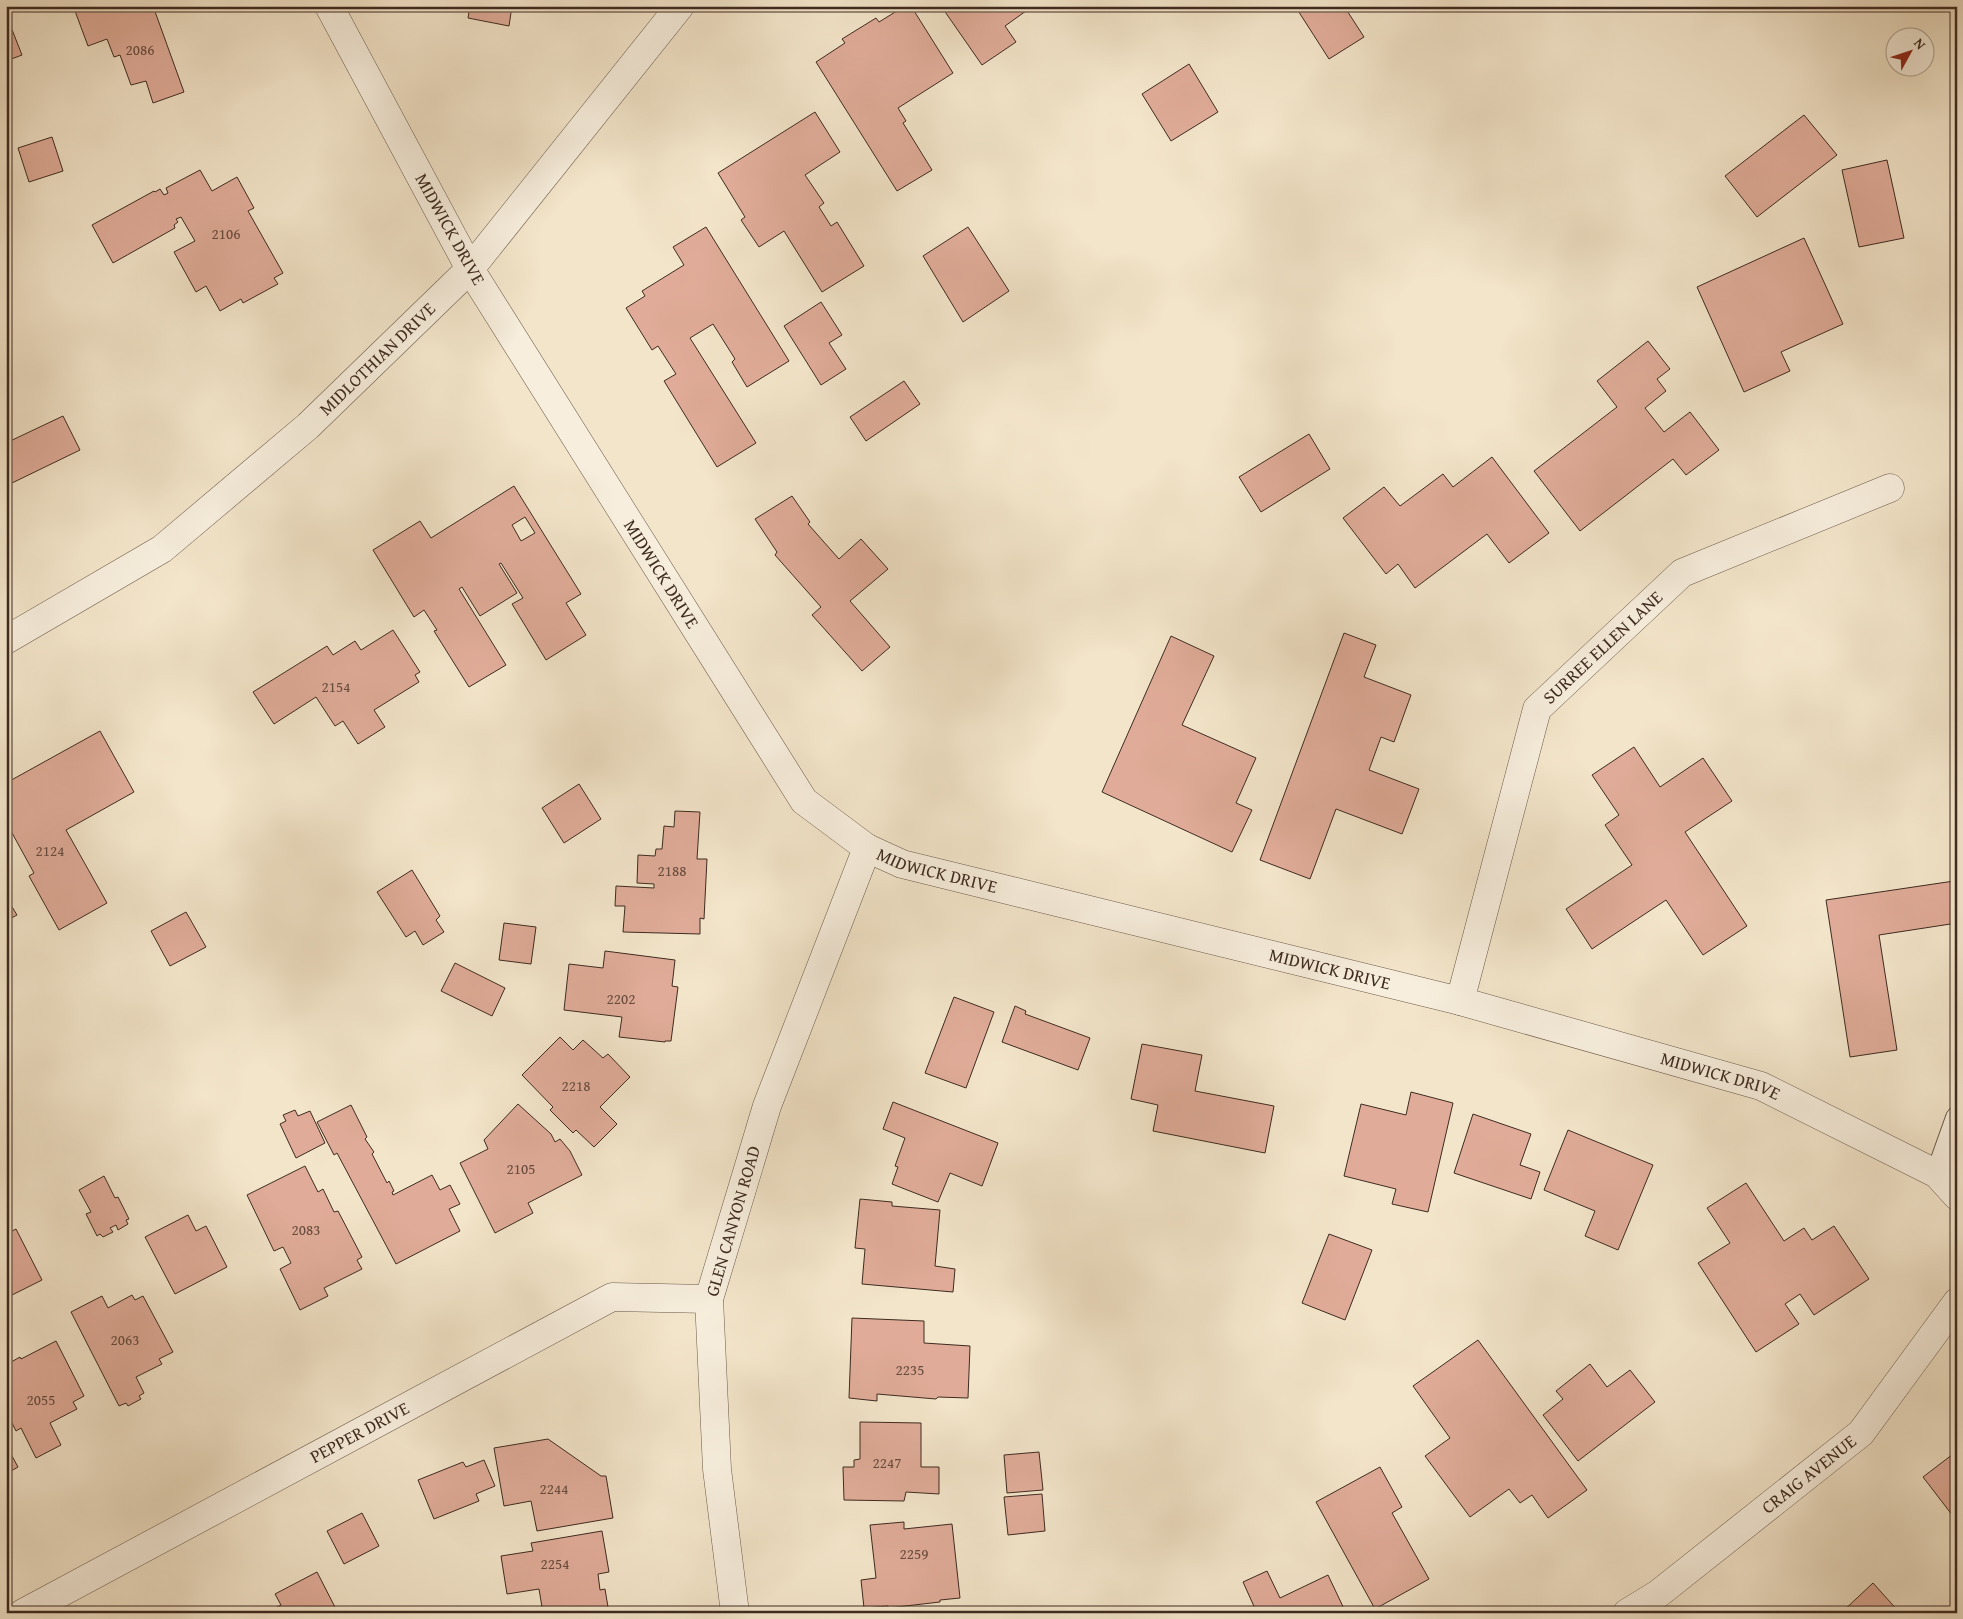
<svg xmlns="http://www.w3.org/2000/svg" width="1963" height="1619" font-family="'Gentium Book Plus',serif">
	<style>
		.building { fill: #e0ac99; stroke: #3e2b20; fill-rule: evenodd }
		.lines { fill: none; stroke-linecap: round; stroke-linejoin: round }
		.service-casing { stroke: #6b5a4a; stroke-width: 24 }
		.minor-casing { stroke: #6b5a4a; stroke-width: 29 }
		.tertiary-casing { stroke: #6b5a4a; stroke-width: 29 }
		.service { stroke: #f7eedd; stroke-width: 22 }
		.minor { stroke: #f7eedd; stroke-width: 28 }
		.tertiary { stroke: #f7eedd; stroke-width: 28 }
		.labels { text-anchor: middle; stroke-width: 4; stroke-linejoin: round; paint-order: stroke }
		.number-label { font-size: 15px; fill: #664b3e }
		.street-label { font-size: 18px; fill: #3e2b20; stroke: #f7eedd }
	</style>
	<rect width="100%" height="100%" fill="#f3e5ca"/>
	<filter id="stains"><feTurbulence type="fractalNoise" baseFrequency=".004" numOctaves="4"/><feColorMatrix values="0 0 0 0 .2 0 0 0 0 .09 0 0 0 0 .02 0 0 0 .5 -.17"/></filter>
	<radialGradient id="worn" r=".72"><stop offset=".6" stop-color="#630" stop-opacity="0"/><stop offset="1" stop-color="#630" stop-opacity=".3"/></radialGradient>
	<g class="building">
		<path d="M88,6H153L184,92L153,103L146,81L131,85L120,55L114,57L107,39L88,46L75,11Z"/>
		<path d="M470,6H512L509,26L468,18Z"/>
		<path d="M905,6H911L953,73L898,108L906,121L903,123L932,170L897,191L816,62L845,43L842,39L876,18L879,22Z"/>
		<path d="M941,6H1033L1005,26L1016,42L982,65Z"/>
		<path d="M1295,6H1344L1364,37L1329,59Z"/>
		<path d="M9,22L22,55L6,61V23Z"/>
		<path d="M1189,64L1218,112L1171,141L1142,94Z"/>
		<path d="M815,112L840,152L805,175L824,203L819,207L831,226L837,222L864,266L822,292L784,231L759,247L741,220L745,217L718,173Z"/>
		<path d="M1804,115L1837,155L1757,217L1725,176Z"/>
		<path d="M52,137L63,171L29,182L18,148Z"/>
		<path d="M1887,160L1904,238L1859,247L1842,170Z"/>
		<path d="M200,170L212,191L237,177L254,208L248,211L283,273L274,278L278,284L243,303L241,299L220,311L206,286L196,292L174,252L195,241L181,217L176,219L178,222L174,225L175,228L113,263L92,225L154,191L155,192L160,189L164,195L168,193L166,188Z"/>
		<path d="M706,227L789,361L747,387L732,362L735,359L713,324L690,338L756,443L717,467L664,381L676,374L658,346L652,350L626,308L645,296L642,291L684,265L673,247Z"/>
		<path d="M968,227L1009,291L963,322L923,256Z"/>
		<path d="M1804,238L1843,324L1781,352L1790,371L1744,392L1697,287Z"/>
		<path d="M821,302L842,335L829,343L846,369L821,385L784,326Z"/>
		<path d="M1648,341L1670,369L1657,379L1666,391L1645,408L1664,432L1690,412L1719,450L1686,475L1673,459L1580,531L1534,471L1617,407L1597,381Z"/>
		<path d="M904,381L920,404L866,441L850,417Z"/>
		<path d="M63,416L80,450L12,483L6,471V443Z"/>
		<path d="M1309,434L1330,469L1261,512L1239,477Z"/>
		<path d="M1492,457L1549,533L1509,563L1487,534L1415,588L1398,564L1386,574L1343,518L1384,487L1400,506L1443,474L1453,487Z"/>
		<path d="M514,486L581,594L566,603L586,635L546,660L512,604L523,598L501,563L499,564L517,593L480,616L462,587L459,589L506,665L469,687L434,631L437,630L424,610L414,617L373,550L420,521L431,538ZM525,517L535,533L521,541L512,525Z"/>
		<path d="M792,496L810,522L808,524L839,559L861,539L888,569L850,601L890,647L862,671L812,615L821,607L775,555L777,552L755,519Z"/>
		<path d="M393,630L420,672L415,675L419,682L374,710L385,727L358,744L343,721L335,726L316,697L274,724L253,692L327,646L333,655L355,641L361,650Z"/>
		<path d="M1344,633L1376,645L1364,677L1411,695L1394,742L1381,737L1369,770L1419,789L1402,834L1336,809L1310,879L1260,860Z"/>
		<path d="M1171,636L1214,656L1182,725L1256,758L1236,803L1252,810L1232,852L1102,792Z"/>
		<path d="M100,731L134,792L66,830L107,903L59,930L29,876L34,873L6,822V783Z"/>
		<path d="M1634,747L1660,787L1703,758L1732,801L1685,832L1747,926L1703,955L1666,900L1592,949L1566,909L1632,865L1605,825L1619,815L1592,775Z"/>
		<path d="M579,784L601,819L564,843L542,808Z"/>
		<path d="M675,811L700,812L697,859H707L704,919L700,918V934L623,932L625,906H615L616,886L654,888V884L637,883L638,855L655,856L656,849H662L664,826L674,827Z"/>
		<path d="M412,870L440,916L436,920L444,932L423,945L415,931L406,937L377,892Z"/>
		<path d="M1954,881L1957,895V923L1879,935L1897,1050L1850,1057L1826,900Z"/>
		<path d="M6,897L17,915L6,921Z"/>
		<path d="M186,912L206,947L170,966L151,931Z"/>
		<path d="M504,923L536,927L531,964L499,960Z"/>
		<path d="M605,951L675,960L672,986L678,987L671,1041H665V1042L619,1037L622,1017L564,1010L569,964L603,968Z"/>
		<path d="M455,963L505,988L492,1016L441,991Z"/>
		<path d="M954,997L994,1012L966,1088L925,1073Z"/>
		<path d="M1015,1006L1026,1011L1025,1014L1090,1038L1078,1070L1002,1042Z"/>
		<path d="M560,1037L573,1050L583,1040L603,1058L608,1054L630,1077L600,1107L617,1124L594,1147L576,1130L573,1133L550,1110L553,1107L522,1075Z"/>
		<path d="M1142,1044L1202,1055L1195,1091L1274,1106L1265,1153L1153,1131L1158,1105L1131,1099Z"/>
		<path d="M1411,1092L1453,1103L1428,1212L1392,1204L1396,1189L1344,1176L1361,1104L1406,1115Z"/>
		<path d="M893,1102L998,1143L982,1186L950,1173L938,1202L892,1184L898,1167L895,1166L905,1138L883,1129Z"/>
		<path d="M518,1104L551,1134L555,1142L560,1139L570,1151L582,1175L528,1203L533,1213L495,1233L460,1163L488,1149L484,1140Z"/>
		<path d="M351,1105L367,1137L365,1139L374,1152L372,1154L387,1183L389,1181L394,1191L392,1192L393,1195L432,1175L440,1190L450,1185L460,1204L449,1209L460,1231L396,1264L337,1153L334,1155L317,1122Z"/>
		<path d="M295,1110L298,1116L310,1111L325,1143L296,1158L280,1124L286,1121L283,1115Z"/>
		<path d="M1473,1114L1531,1134L1520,1165L1540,1172L1531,1199L1454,1173Z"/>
		<path d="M1568,1130L1653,1165L1618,1250L1585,1236L1595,1211L1544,1190Z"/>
		<path d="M305,1166L318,1192L323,1189L334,1212L338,1211L362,1257L357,1260L362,1269L324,1288L328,1296L300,1310L280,1269L291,1263L283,1247L274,1251L247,1195Z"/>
		<path d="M104,1176L115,1198L118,1197L129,1219L126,1220L128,1224L118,1230L116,1225L110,1228L113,1232L103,1237L100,1234L97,1236L86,1214L91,1212L79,1190Z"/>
		<path d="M1746,1183L1784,1241L1804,1228L1812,1240L1834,1226L1869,1279L1814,1315L1800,1294L1785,1304L1799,1324L1756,1352L1698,1263L1730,1243L1707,1208Z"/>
		<path d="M860,1199L892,1202V1206L940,1210L935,1266L955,1269L953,1292L862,1284L865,1249L855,1248Z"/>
		<path d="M188,1215L196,1231L206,1226L227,1267L175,1294L145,1237Z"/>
		<path d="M16,1229L42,1280L12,1295L6,1283V1234Z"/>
		<path d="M1329,1234L1372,1250L1345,1320L1302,1303Z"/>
		<path d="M132,1295L135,1300L143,1296L173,1352L159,1359L162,1364L136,1377L144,1393L139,1396L141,1399L128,1406L126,1403L119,1406L71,1312L102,1296L108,1308Z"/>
		<path d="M852,1318L924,1321V1343L970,1346L968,1398L938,1397L936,1399L877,1394V1401L849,1398Z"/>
		<path d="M1478,1340L1587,1490L1548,1518L1532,1495L1520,1503L1509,1489L1470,1517L1425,1456L1450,1438L1413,1386Z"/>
		<path d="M56,1341L84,1396L73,1402L77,1409L50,1423L61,1445L36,1458L21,1428L16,1431L6,1411V1407L9,1405L6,1399V1365L20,1357L21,1359Z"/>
		<path d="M1590,1364L1607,1387L1630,1370L1655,1402L1578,1461L1543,1415L1563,1399L1556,1391Z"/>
		<path d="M860,1422L921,1423V1467H939V1494L906,1492L904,1501L844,1500L843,1467H854V1460L860,1459Z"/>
		<path d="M548,1439L601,1476H606L613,1518L537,1531L531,1501L504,1506L494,1448Z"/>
		<path d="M6,1445L18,1467L6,1474Z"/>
		<path d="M1957,1451V1520H1956L1923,1477Z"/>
		<path d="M1039,1452L1043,1490L1007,1493L1004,1455Z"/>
		<path d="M484,1460L495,1486L476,1494L479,1501L434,1519L418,1480L463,1462L466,1467Z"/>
		<path d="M1380,1467L1402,1507L1392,1513L1429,1579L1375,1609L1316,1502Z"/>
		<path d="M1042,1494L1045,1531L1008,1535L1004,1497Z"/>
		<path d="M362,1513L379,1546L344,1564L327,1531Z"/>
		<path d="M904,1522V1529L952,1524L960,1598L940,1600V1602L888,1608V1606L864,1608L861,1580L876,1578L870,1525Z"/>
		<path d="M602,1531L609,1572L598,1574L600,1590L605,1589L609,1613H543L539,1589L507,1594L501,1556L533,1551L531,1543Z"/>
		<path d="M1267,1571L1280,1598L1328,1575L1346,1613H1257L1243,1582Z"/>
		<path d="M317,1572L338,1613H265L281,1605L275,1594Z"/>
		<path d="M1873,1583L1900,1613H1841Z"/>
		<path d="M989,1608V1613H951Z"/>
	</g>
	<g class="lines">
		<defs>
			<path id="service" d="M1937,1174L1957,1118"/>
			<g id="minor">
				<path d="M329,6L470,269"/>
				<path id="s1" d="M867,848L902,864L1460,1001L1761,1086L1937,1174L1957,1196"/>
				<path id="s2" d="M1460,1001L1537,709L1682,573L1890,488"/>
				<path id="s3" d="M23,1613L612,1297L709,1299"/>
				<path id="s4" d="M1627,1613L1658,1594L1861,1433L1957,1302"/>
			</g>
			<g id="tertiary">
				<path id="s5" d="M470,269L804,801L867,848L767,1106L709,1299L717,1469L735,1613"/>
				<path id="s6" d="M6,640L162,549L308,426L470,269L680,6"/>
			</g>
		</defs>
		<use href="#service" class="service-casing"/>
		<use href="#minor" class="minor-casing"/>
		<use href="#tertiary" class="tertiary-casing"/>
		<use href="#service" class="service"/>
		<use href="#minor" class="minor"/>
		<use href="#tertiary" class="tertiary"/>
	</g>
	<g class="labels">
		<g class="number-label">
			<text x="140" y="55">2086</text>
			<text x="226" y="239">2106</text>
			<text x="336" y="692">2154</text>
			<text x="50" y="856">2124</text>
			<text x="672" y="876">2188</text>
			<text x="621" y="1004">2202</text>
			<text x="576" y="1091">2218</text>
			<text x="521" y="1174">2105</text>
			<text x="306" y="1235">2083</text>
			<text x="125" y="1345">2063</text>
			<text x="910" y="1375">2235</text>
			<text x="41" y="1405">2055</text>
			<text x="887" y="1468">2247</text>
			<text x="554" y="1494">2244</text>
			<text x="914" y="1559">2259</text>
			<text x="555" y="1569">2254</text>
		</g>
		<g class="street-label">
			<text transform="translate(450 229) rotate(61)" y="6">MIDWICK DRIVE</text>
			<text dy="6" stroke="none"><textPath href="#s6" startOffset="468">MIDLOTHIAN DRIVE</textPath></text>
			<text dy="6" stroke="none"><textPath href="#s5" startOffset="360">MIDWICK DRIVE</textPath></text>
			<text dy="6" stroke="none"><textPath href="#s2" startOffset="392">SURREE ELLEN LANE</textPath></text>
			<text dy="6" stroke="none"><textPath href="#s1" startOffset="74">MIDWICK DRIVE</textPath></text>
			<text dy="6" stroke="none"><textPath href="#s1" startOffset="479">MIDWICK DRIVE</textPath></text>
			<text dy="6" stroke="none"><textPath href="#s1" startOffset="884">MIDWICK DRIVE</textPath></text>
			<text transform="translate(733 1221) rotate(-74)" y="6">GLEN CANYON ROAD</text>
			<text dy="6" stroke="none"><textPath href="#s3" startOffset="382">PEPPER DRIVE</textPath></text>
			<text dy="6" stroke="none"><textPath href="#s4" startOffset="229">CRAIG AVENUE</textPath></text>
		</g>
	</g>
	<rect width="1963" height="1619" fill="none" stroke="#f3e5ca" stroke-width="25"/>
	<rect x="8" y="8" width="1948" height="1604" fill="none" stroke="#3e2b20" stroke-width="2.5"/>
	<rect x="12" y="12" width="1938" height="1594" fill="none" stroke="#3e2b20"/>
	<g transform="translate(1910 52) rotate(50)"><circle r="24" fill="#f7eedd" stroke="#ada091"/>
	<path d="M0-4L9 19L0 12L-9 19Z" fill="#8f2418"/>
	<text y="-8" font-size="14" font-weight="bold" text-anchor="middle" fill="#3e2b20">N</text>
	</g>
	<rect width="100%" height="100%" filter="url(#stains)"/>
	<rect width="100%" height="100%" fill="url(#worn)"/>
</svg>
